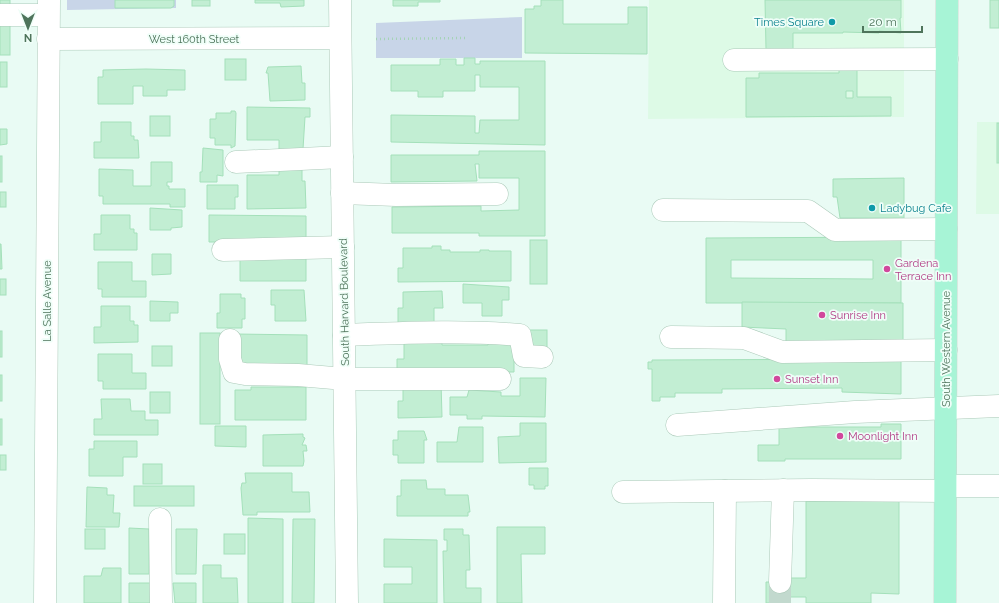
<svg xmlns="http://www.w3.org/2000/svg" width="999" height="603" font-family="Raleway,sans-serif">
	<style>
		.commercial { fill: #ddfae6 }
		.green { fill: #c8d5e8 }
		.building { fill: #c2eed3; stroke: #a4e0ba; fill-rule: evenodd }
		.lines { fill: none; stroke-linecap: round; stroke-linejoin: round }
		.minor-tunnel { stroke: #c2d9ce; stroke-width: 22; stroke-dasharray: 22 11; stroke-linecap: butt }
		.minor-casing { stroke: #accab9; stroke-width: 23 }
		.major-casing { stroke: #cdd8d1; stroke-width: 23 }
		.path { stroke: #a5d3b6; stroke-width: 2.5; stroke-dasharray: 1 3; stroke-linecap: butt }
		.minor { stroke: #fff; stroke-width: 22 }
		.major { stroke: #a7f4d6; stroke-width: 22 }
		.culture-dot { fill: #0f9aa8; stroke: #effef8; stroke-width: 1.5 }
		.hotel-dot { fill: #d1479c; stroke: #effef8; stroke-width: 1.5 }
		.labels { text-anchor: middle; stroke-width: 3.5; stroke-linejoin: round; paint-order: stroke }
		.culture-label { font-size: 11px; fill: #0d838f; stroke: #effef8; text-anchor: end }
		.street-label { font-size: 11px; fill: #4e745b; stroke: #effef8 }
		.hotel-label { font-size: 11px; fill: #b23c85; stroke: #effef8; text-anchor: start }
	</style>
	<rect width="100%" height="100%" fill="#e9fbf4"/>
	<g class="commercial">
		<path d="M649,0H904V117L648,119Z"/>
		<path d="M977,122H999V214H976Z"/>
	</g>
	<g class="green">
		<path d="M67,0H176V8L67,10Z"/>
		<path d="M522,17V58H376V23Z"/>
	</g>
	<g class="building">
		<rect x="0" y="0" width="10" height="6"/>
		<path d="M115,0H174V6L171,8H115Z"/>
		<rect x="192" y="0" width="18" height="6"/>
		<path d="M255,0H304V6L281,7L280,3H255Z"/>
		<path d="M393,0H440V2H418V6H393Z"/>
		<path d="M541,0H563V24H628V7H647V54L525,53V9H534V6H541Z"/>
		<path d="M765,0H901V18H900L901,33L879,31V33L843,32V33H793V49H766Z"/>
		<rect x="990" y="0" width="9" height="28"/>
		<rect x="0" y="25" width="10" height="30"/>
		<path d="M464,58H475V64H480V61H545V145L391,142V115L475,116V133H479L480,120H519V87H480V75H475V91H443V97H418V91H391V65H440V59H456V65H464Z"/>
		<rect x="225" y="59" width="21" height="21"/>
		<rect x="0" y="62" width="7" height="25"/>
		<path d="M301,66L302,83H305V100L270,101L268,73H266L268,67Z"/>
		<path d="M839,68H857V97H891V116L746,117V78H759V73H839ZM846,91H853V98H846Z"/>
		<path d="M146,69L185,70V90H167V96H143V86H133V104H98V77H103V70Z"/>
		<path d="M247,107L310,108V117H305L303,149L279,151V140H247Z"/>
		<path d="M231,111H235L236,113L235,146L231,148V145H215V138H210V119H216V113H231Z"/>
		<rect x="150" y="116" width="20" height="20"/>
		<path d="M101,122H131V136H134V140H138L139,158H94V142H101Z"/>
		<rect x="997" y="123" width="2" height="40"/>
		<path d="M0,129H7V144L0,145Z"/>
		<path d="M203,148L223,150V176L217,175V182H200V172H202Z"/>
		<path d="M479,151H545V236H479V233H392V207L481,206V211L519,210V178H479V164H475L477,181L391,182V155H479Z"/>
		<rect x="0" y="156" width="2" height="26"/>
		<path d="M151,162H172V182H167V186H169V189H185V207H170V204H103V196H99V169L133,170V186H151Z"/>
		<path d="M302,164V181H305L306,208L247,209V175H279V165Z"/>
		<path d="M904,178V218H840L837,197H833V179Z"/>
		<path d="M207,185H238V197H235V209H207Z"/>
		<rect x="0" y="192" width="6" height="15"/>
		<path d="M150,208L182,210V227L171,228V230H150Z"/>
		<path d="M101,215H130V229H134V233H137V250H94V234H101Z"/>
		<path d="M209,215L306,216V242H209Z"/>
		<path d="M901,237V303H706V238ZM731,260H873V279L731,278Z"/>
		<rect x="530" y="240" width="17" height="44"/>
		<path d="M0,244H1L2,269H0Z"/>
		<path d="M432,246H441V250H450V252H480V250H489V251H511V281L398,282V268H403V248H432Z"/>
		<path d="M306,252V281H240V253Z"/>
		<path d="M152,254H171V274L152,275Z"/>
		<path d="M98,262H132V281H146V297H102V289H98Z"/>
		<rect x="0" y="279" width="6" height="16"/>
		<path d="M463,284L509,287V300H502V316H482V303H463Z"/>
		<path d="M271,290H304L306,321H275V305H271Z"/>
		<path d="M442,291L443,308H434V327H398V308H403V292Z"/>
		<path d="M220,294H241V298H245V319H242V328H217V313H220Z"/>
		<path d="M150,301L178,302V313H170V321H150Z"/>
		<path d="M742,302L903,303V345L786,342V329L742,327Z"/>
		<path d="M101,306H130V321H134V325H138V342L94,343V327H101Z"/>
		<rect x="529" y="330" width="18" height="18"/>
		<rect x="0" y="331" width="2" height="26"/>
		<rect x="200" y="333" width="20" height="91"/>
		<path d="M235,334L307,335V370L235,366Z"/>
		<path d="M404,336H442V345H488V338H514V372H397V359H404Z"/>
		<rect x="152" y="346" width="20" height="20"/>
		<path d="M98,354H132V373H146V389H103V381H98Z"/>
		<path d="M901,359V394L842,392V388L722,389V393H675V397H660V401H652V369H648V362H652V360Z"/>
		<rect x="0" y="375" width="2" height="26"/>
		<path d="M520,378H546L545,417L482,416V419H467V415H450V397H467L469,390L501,392V396H520Z"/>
		<path d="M441,382L442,417L398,418V401H403V383Z"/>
		<path d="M251,387H306V420H235V390H251Z"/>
		<rect x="150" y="392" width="20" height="21"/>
		<path d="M101,399H130L131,411H145V420H158V435H94V419H102Z"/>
		<rect x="0" y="419" width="2" height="26"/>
		<path d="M520,423H546V462L499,463L498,437L520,436Z"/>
		<path d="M881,424H901V459H785V461H758V445H779V427H881Z"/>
		<path d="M215,426H246V447L215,446Z"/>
		<path d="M459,427H483V462H437V442H457Z"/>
		<path d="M398,431H424L427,440H424V463H398V455H393V440H398Z"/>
		<path d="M303,434V437L305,438L302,445H306L307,451H303L304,461L303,466H263V435Z"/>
		<path d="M94,441H137V457H123V476H89V449H94Z"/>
		<rect x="0" y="455" width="6" height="15"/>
		<rect x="143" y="464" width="19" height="20"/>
		<path d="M529,468H548V486H545V489H534V485H529Z"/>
		<path d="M245,473H292V492H309L310,512H257V515H243L241,488L242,483H246Z"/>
		<path d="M401,480H426L427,489H445V495H468L470,512H468V516H397V496H401Z"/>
		<rect x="134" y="486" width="60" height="20"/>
		<path d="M87,487L107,488V495H114L113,513H120L119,527H86Z"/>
		<path d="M806,501H899V594L871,593V603H806V597H788V603H766V582H788V578H806Z"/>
		<path d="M248,518L283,519V603H248Z"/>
		<path d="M293,519H315L314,603H292Z"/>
		<path d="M497,527H545V554H521L522,603H497Z"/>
		<path d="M129,528L149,529V574H129Z"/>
		<rect x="85" y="529" width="20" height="20"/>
		<path d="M176,529H197L196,574H176Z"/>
		<path d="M444,529H463V535H469L470,570H466V588H481V603H444L443,551H447V540H444Z"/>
		<rect x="224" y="534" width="21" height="20"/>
		<path d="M384,539L437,540V603H384V584H412V567H384Z"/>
		<path d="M203,565H221V578H237L238,603H203Z"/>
		<path d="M103,568H121V603H84V576H101Z"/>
		<path d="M129,583H152L151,603H129Z"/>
		<path d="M173,583H196V603H175Z"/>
	</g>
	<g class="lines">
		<path class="minor-tunnel" d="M780,582V603"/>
		<defs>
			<g id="minor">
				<path d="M340,0L347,603"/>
				<path d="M0,15H48"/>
				<path d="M48,39L340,38"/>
				<path d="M734,60L947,59"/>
				<path d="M236,162L342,157"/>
				<path d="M342,193L396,195L497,194"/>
				<path d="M663,210L808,211L835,230L946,229"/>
				<path d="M223,250L343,247"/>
				<path d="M344,335C402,333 462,330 520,335L524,356L542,357"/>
				<path d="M671,337L744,338L782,352L946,350"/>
				<path d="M230,340V359L234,372L245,374L298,375L345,379H500"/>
				<path d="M677,425L855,412L999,406"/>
				<path d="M946,486H999"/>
				<path d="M623,492L812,490L946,491"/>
				<path d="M160,519L161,603"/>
				<path d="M780,582L783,490"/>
				<path d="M45,603L49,0"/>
				<path d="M724,603L725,491"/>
			</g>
			<path id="major" d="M945,603L947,0"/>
		</defs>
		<use href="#minor" class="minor-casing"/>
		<use href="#major" class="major-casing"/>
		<path class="path" d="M376,39L466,38"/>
		<use href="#minor" class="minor"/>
		<use href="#major" class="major"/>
	</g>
	<g class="culture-dot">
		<circle cx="832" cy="22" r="4"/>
		<circle cx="872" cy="208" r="4"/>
	</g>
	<g class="hotel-dot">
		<circle cx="887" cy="269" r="4"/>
		<circle cx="822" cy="315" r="4"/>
		<circle cx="777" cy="379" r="4"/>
		<circle cx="840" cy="436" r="4"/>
	</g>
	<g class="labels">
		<g class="culture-label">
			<text x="824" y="26">Times Square</text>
			<text x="880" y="212" text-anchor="start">Ladybug Cafe</text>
		</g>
		<g class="street-label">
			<text x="194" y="43">West 160th Street</text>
			<text transform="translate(47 301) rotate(-90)" y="4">La Salle Avenue</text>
			<text transform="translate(344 302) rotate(-91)" y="4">South Harvard Boulevard</text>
			<text transform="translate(946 349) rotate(-90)" y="4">South Western Avenue</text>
		</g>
		<g class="hotel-label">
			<text x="895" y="267">Gardena<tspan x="895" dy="13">Terrace Inn</tspan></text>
			<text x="830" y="319">Sunrise Inn</text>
			<text x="785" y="383">Sunset Inn</text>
			<text x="848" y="440">Moonlight Inn</text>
		</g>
	</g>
	<g transform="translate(28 28) rotate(180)" stroke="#effef8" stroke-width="3" paint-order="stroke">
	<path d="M0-3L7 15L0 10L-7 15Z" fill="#4e745b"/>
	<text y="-6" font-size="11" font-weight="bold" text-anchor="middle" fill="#4e745b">N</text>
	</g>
	<path d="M863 26v6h59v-6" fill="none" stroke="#4e745b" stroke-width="2"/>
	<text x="869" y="26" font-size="12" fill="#4e745b" stroke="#effef8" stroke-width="3" paint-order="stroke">20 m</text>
</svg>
